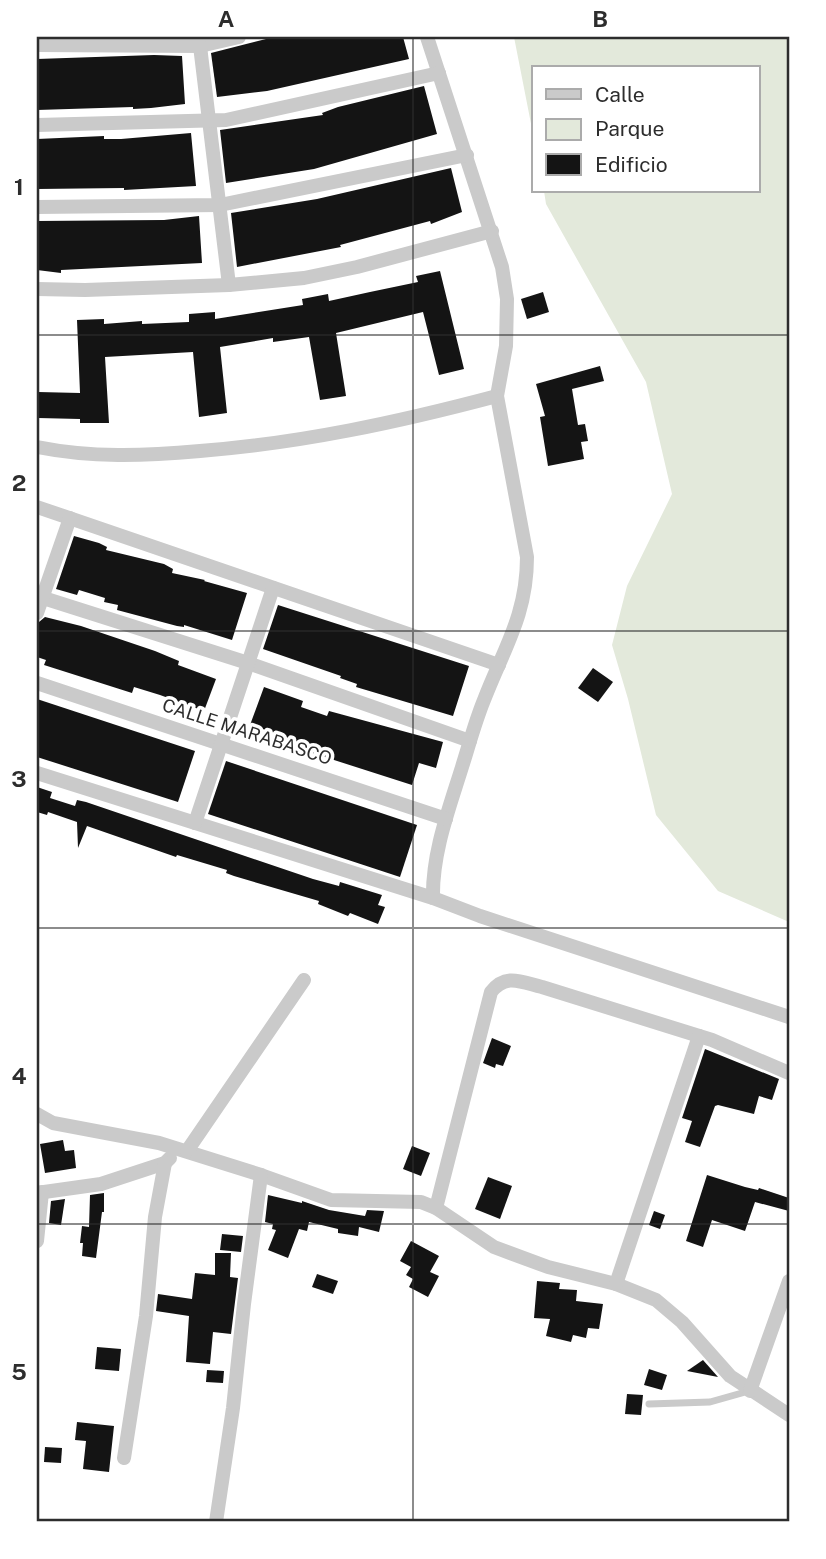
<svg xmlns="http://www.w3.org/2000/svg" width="826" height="1559" font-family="'Public Sans',sans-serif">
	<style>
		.green { fill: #e3e9db }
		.building { fill: #141414 }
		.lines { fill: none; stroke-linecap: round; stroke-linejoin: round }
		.lane { stroke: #cacaca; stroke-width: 7 }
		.street { stroke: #cacaca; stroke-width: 14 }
		.grid { fill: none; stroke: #2d2d2d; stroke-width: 2; stroke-opacity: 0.55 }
		.labels { text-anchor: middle; stroke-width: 7; stroke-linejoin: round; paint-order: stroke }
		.street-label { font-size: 18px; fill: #2d2d2d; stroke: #fff }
		.neatline { fill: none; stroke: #2d2d2d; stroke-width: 2.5 }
		.grid-label { font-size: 23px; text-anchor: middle; font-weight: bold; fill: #2d2d2d }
	</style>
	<rect width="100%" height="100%" fill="#fff"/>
	<path class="green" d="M514,37H789V922L718,891L656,815L628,699L612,645L627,586L672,494L646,382L546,204L544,191H758V68H534V139Z"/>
	<g class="building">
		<path d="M274,37H403L409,59L267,91L217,97L211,53Z"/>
		<path d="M154,55L182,56L185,104L151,108L133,109V107L37,110V59Z"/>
		<path d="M424,86L437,134L314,169L226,183L220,130L323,115L322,113L338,107Z"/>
		<path d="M191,133L196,186L124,190V188L37,189V139L104,136V139H121Z"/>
		<path d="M451,168L462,212L431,224L430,221L340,245L341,247L237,267L231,213L317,199Z"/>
		<path d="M199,216L202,263L61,270V273L37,270V221L164,220Z"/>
		<path d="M440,271L464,369L439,375L423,312L336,333L346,396L320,400L309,337L273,342V338L220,347L227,413L199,417L193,352L105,357L109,423H80V419L38,418V392L80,393L77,320L104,319V324L142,321V324L189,322V314L215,312V319L303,305L302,299L328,294L329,301L370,292L418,282L416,276Z"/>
		<path d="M543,292L549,312L527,319L521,299Z"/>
		<path d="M600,366L604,381L572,389L578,425L585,424L588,441L581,442L584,459L548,466L540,417L545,416L536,384Z"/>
		<path d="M74,536L99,543L107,547L106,550L164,564L173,569L172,573L205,580L204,581L247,593L232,640L184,625V627L177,626L117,610L118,605L104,602L105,598L79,590L77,595L56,589Z"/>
		<path d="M278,605L469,666L453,716L356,687L357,684L340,678L341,676L263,649Z"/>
		<path d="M45,617L81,626L155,651L179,661L178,665L216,679L204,711L160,695L134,687L132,693L44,665L46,660L37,657V629L39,622Z"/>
		<path d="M593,668L613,682L598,702L578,688Z"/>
		<path d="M264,687L303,701L301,707L327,716L329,711L443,742L436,768L419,763L412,785L281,743L284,736L250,725Z"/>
		<path d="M37,699L195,751L178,802L37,757Z"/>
		<path d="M226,761L417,825L400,877L208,814Z"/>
		<path d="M37,787L52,792L50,798L75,806L77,800L86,802L313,879L339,886L340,882L382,895L378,905L385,907L378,924L350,913L348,916L318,904L319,901L234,876L226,873L227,870L177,855L176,857L87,826L78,848L77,822L48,812L47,815L37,812Z"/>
		<path d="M492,1038L511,1046L503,1066L496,1064L495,1068L483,1063Z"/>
		<path d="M705,1049L779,1079L772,1100L759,1096L754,1114L718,1105L715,1106L700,1147L685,1142L692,1121L682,1118Z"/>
		<path d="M63,1140L65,1151L74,1150L76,1168L45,1173L40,1144Z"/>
		<path d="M412,1146L430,1153L421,1176L403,1169Z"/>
		<path d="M707,1175L745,1187L758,1190L759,1188L789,1198V1211L755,1202L745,1231L712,1220L703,1247L686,1241Z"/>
		<path d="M488,1177L512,1186L500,1219L475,1209Z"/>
		<path d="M104,1193V1212H102L96,1258L82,1256L83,1243H80L82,1226L89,1227L90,1195Z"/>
		<path d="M268,1195L302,1203V1201L329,1210L365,1216L367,1210L384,1211L379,1232L359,1227L358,1236L338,1233V1229L309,1222L307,1231L299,1229L288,1258L268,1250L276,1230L272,1229L273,1224L265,1222Z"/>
		<path d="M65,1199L61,1225L49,1223L51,1201Z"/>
		<path d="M654,1211L665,1215L660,1229L649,1225Z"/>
		<path d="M222,1234L243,1236L241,1252L220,1250Z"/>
		<path d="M411,1241L439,1256L430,1272L439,1276L428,1297L409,1287L413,1279L406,1275L411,1267L400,1261Z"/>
		<path d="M215,1253H231L230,1277L238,1278L231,1334L213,1332L210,1364L186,1362L189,1316L156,1311L158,1294L192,1299L195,1273L215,1275Z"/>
		<path d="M317,1274L338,1281L333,1294L312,1287Z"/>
		<path d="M537,1281L560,1283L559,1289L577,1290L576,1301L603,1304L599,1329L588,1328L586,1338L573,1335L571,1342L546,1336L550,1319L534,1318Z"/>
		<path d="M97,1347L121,1349L119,1371L95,1369Z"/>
		<path d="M703,1360L718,1377L687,1371Z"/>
		<path d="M649,1369L667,1375L662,1390L644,1385Z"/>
		<path d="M207,1370L224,1371L223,1383L206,1382Z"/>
		<path d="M627,1394L643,1395L641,1415L625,1414Z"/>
		<path d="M77,1422L114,1426L109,1472L83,1469L86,1441L75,1440Z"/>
		<path d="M45,1447L62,1448L61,1463L44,1462Z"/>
	</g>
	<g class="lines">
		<path class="lane" d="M649,1404L710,1402L749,1391"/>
		<g class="street">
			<path d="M427,37L502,267L507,299L506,346L497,396L527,557C527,615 504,648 484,700C475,722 469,745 462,767C449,809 432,853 433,898"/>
			<path d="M37,45L200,46L239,37"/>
			<path d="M200,46L229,285"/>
			<path d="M37,125L226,120L439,73"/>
			<path d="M37,207L220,205L467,155"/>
			<path d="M37,289L85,290L229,285L304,278L357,267L492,231"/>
			<path d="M37,447C92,458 144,456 200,451C302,443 399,422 497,396"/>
			<path d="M37,507L499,665"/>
			<path d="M37,596L248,663L470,741"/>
			<path d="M37,613L70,518"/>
			<path d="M37,683L446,819"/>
			<path d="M37,773L433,898L480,916L789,1017"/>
			<path d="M195,823L273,588"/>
			<path d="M37,1114L53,1123L159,1143L261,1175L331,1200L421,1202L436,1208L494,1247L548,1267L616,1284L656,1300L682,1322L730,1376L789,1415"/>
			<path d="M187,1151L304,980"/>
			<path d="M37,1193L101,1184L165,1163L170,1158"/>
			<path d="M436,1208L491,992C506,973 521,982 542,987L712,1040L789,1073"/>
			<path d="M37,1241L42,1192"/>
			<path d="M616,1284L699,1036"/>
			<path d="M750,1391L789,1281"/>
			<path d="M124,1458L146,1316L155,1217L165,1163"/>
			<path d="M216,1522L233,1408L244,1304L261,1175"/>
		</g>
	</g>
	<path class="grid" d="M413,37V1522M37,335H789M37,631H789M37,928H789M37,1224H789"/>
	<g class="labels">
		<g class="street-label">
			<text transform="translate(247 732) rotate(18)" y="6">CALLE MARABASCO</text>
		</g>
	</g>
	<rect width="826" height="1559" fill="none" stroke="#ffffff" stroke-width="77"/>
	<rect x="532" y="66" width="228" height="126" fill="#ffffff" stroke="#ababab" stroke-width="2"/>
	<rect x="546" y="89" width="35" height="10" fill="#cacaca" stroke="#ababab" stroke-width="2"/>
	<text x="595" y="102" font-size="21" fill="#2d2d2d">Calle</text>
	<rect x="546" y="119" width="35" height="21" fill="#e3e9db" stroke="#ababab" stroke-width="2"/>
	<text x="595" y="136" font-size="21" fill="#2d2d2d">Parque</text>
	<rect x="546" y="154" width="35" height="21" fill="#141414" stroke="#ababab" stroke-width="2"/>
	<text x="595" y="172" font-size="21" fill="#2d2d2d">Edificio</text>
	<rect x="38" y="38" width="750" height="1482" class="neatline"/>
	<g class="grid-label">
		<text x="226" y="27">A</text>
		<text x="600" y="27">B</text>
		<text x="19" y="195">1</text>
		<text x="19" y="491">2</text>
		<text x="19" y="787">3</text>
		<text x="19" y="1084">4</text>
		<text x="19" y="1380">5</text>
	</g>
</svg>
